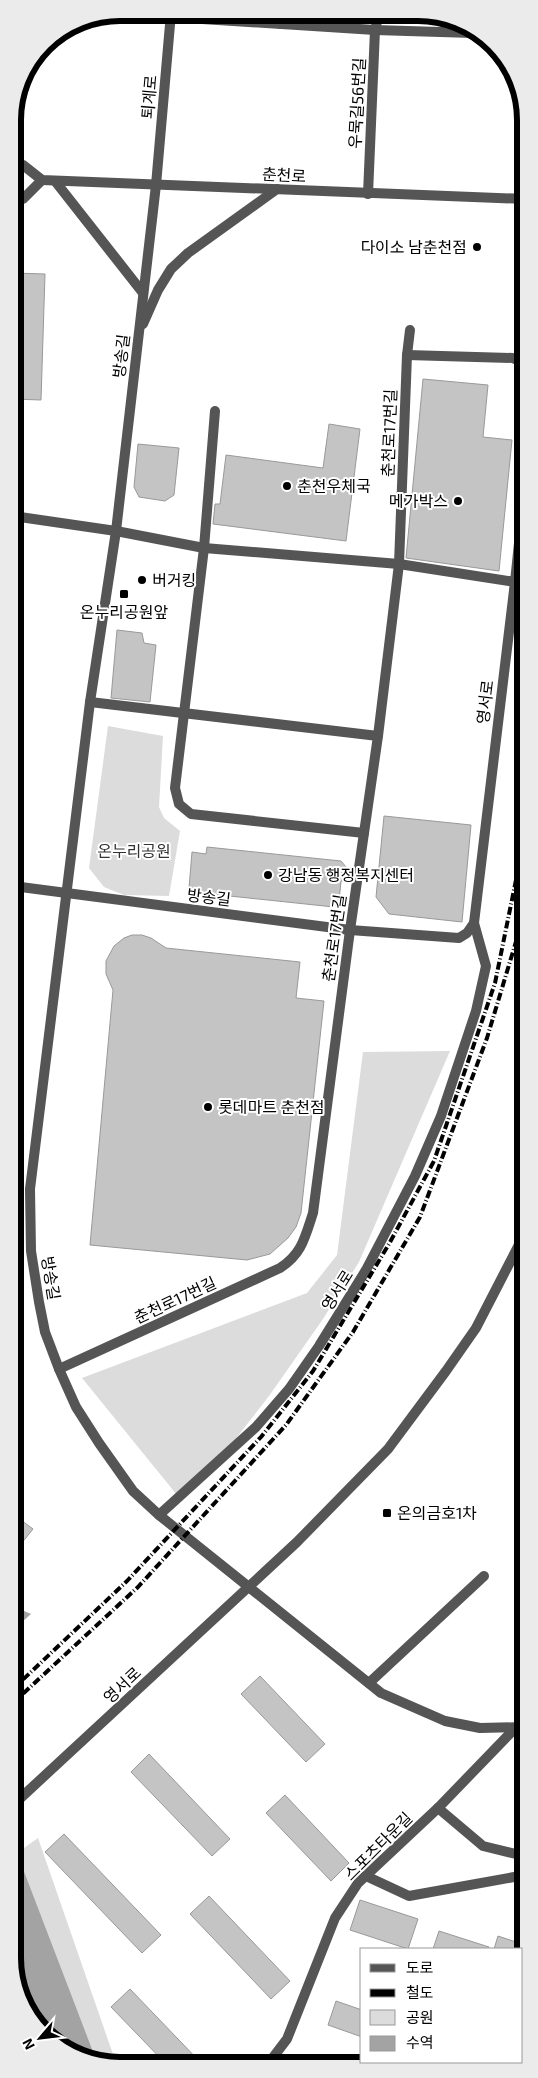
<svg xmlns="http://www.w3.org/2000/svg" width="538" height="2078" font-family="'Exo 2','Noto Sans KR',sans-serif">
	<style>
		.green { fill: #dcdcdc }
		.water { fill: #a3a3a3 }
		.building { fill: #c4c4c4; stroke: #999 }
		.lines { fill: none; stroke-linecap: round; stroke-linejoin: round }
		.minor { stroke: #555; stroke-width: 10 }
		.tertiary { stroke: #555; stroke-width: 10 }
		.rail { stroke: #000; stroke-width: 4; stroke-dasharray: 8 2.5 1 2.5; stroke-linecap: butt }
		.poi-dot { fill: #000; stroke: #fff; stroke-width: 2 }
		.labels { text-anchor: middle; stroke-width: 4; stroke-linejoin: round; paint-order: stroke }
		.street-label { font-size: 16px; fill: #000; stroke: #fff }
		.poi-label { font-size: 16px; fill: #000; stroke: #fff; text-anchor: start }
		.park-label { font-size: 16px; fill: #333; stroke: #fff }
		.rim { fill: none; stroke: #000; stroke-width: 6 }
	</style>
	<rect width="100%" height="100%" fill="#fff"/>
	<g class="green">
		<path d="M108,726L163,736L159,807L164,818L180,831L169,896L124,895L104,887L89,868Z"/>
		<path d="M450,1051L359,1262L323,1319L269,1396L220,1459L177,1495L82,1378L307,1293L337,1255L363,1052Z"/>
		<path d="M38,1838L116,2063L97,2062L17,1853Z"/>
	</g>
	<g class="water">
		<path d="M13,1606L31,1614L13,1630Z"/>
		<path d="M13,1848L17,1853L97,2062L44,2034L13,1972Z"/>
	</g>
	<g class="building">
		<path d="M13,273L45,274L41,400L13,399Z"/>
		<path d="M423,379L488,385L483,437L512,440L499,571L406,558Z"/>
		<path d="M329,424L360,429L346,541L213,524L215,504H220L226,455L323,468Z"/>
		<path d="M138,444L179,448L174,495L165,501L139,497L134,487Z"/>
		<path d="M117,630L142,633L144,643L156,645L150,702L111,698Z"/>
		<path d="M384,816L471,825L462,922L389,914L376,897Z"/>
		<path d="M207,847L341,861L347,868L345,882L341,881L339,902L334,901V907L201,893V889L189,888L192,852L206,854Z"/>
		<path d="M132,935H142L151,938L166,948L300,962L296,998L324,1001L301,1213L296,1227L288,1238L270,1254L247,1260L90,1245L113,990L106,974V961L114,946L124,938Z"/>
		<path d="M13,1514L33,1529L13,1554Z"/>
		<path d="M260,1676L325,1744L306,1762L241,1694Z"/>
		<path d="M149,1754L230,1839L212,1856L131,1772Z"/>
		<path d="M285,1795L349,1863L331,1881L266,1813Z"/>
		<path d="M64,1834L161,1935L142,1953L45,1852Z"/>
		<path d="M209,1896L290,1981L271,1999L190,1914Z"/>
		<path d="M360,1900L418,1919L408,1949L350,1930Z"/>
		<path d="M439,1931L489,1947L488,1949H433Z"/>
		<path d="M498,1936L525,1945V1949H494Z"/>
		<path d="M130,1989L202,2064H166L111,2007Z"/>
		<path d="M336,2001L362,2010V2037L328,2025Z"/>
	</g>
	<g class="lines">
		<g class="minor">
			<path d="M171,13L156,185L116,531L90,702L30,1189L31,1251L39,1302L45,1332L59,1369L76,1407L99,1443L133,1491L159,1515L381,1693L445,1721L480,1728L525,1727"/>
			<path d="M106,15L171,17L375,30L473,33"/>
			<path d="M280,24L283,14"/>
			<path d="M55,181L143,293"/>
			<path d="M368,194L375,30L379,14"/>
			<path d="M143,324L158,290L171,269L188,253L277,189"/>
			<path d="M407,355L513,358L525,364"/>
			<path d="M215,411L204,548L175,788L179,804L191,814L364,833"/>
			<path d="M13,516L116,531L204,548L399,564L515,582"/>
			<path d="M90,702L378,736"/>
			<path d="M13,886L350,930L459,938L467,933L474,923L515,582L525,484"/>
			<path d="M59,1369L280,1268C302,1254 305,1237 313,1213L350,930L378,736L399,564L407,355L410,330"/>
			<path d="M159,1515L256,1427L289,1389L319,1346L366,1270L415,1176L441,1116L476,1011L486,966L474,923"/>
			<path d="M369,1683L484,1576"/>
			<path d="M438,1808L483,1846L516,1854H525"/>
			<path d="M366,1876L409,1896L525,1875"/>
			<path d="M268,2064L287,2039L335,1918L358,1883L438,1808L525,1718"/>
		</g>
		<g class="tertiary">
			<path d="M13,165H23L42,180L525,199"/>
			<path d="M13,199H23L42,180"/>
			<path d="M13,1805L297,1542L388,1449L446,1371L476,1328L525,1233"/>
		</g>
		<g class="rail">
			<path d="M13,1689L127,1581L261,1437L313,1371L389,1244L434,1161L495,983L516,880L525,816"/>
			<path d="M13,1703L138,1587L286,1425L353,1332L420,1217L487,1038L521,925L525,895"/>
		</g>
	</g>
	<g class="poi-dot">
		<circle cx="477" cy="247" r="5"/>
		<circle cx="287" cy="486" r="5"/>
		<circle cx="458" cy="501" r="5"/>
		<circle cx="142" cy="580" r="5"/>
		<rect x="119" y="589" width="10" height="10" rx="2.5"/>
		<circle cx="268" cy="875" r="5"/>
		<circle cx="208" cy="1107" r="5"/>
		<rect x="382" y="1508" width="10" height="10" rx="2.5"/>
	</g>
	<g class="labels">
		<g class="street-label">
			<text transform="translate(149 97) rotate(-85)" y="6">퇴계로</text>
			<text transform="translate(357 103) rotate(-87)" y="6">우묵길56번길</text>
			<text transform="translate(284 175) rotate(3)" y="6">춘천로</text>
			<text transform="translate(121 356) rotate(-83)" y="6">방송길</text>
			<text transform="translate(389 433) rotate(-88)" y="6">춘천로17번길</text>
			<text transform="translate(485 702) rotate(-83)" y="6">영서로</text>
			<text transform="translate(209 897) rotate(7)" y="6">방송길</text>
			<text transform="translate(334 938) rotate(-82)" y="6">춘천로17번길</text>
			<text transform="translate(51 1278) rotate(81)" y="6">방송길</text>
			<text transform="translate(337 1290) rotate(-58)" y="6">영서로</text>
			<text transform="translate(175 1300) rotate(-25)" y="6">춘천로17번길</text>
			<text transform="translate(122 1685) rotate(-43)" y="6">영서로</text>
			<text transform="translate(378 1846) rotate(-45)" y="6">스포츠타운길</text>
		</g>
		<g class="poi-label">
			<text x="467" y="253" text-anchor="end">다이소 남춘천점</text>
			<text x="297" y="492">춘천우체국</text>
			<text x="448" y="507" text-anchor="end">메가박스</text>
			<text x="152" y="586">버거킹</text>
			<text x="124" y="618" text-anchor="middle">온누리공원앞</text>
			<text x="278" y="881">강남동 행정복지센터</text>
			<text x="218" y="1113">롯데마트 춘천점</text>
			<text x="397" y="1519">온의금호1차</text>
		</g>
		<g class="park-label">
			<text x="134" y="857">온누리공원</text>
		</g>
	</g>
	<path d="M0 0H538V2078H0ZM120 21H418A99 99 0 0 1 517 120V1958A99 99 0 0 1 418 2057H120A99 99 0 0 1 21 1958V120A99 99 0 0 1 120 21Z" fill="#ebebeb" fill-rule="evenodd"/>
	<path class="rim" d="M120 21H418A99 99 0 0 1 517 120V1958A99 99 0 0 1 418 2057H120A99 99 0 0 1 21 1958V120A99 99 0 0 1 120 21Z"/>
	<rect x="360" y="1948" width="162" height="115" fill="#ffffff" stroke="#999999"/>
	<rect x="370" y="1964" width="25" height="8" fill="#555555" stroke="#999999"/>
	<text x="406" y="1973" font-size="15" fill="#000000">도로</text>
	<rect x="370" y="1989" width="25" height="8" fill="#000000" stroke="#999999"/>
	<text x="406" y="1998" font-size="15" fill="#000000">철도</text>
	<rect x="370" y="2010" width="25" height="15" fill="#dcdcdc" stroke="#999999"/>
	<text x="406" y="2023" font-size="15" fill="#000000">공원</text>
	<rect x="370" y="2036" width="25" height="15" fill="#a3a3a3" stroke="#999999"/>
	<text x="406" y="2048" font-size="15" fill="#000000">수역</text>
	<g transform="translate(40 2038) rotate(242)" stroke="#ffffff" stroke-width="4" paint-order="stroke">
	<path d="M0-4L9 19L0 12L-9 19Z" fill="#000000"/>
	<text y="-8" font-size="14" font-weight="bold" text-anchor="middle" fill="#000000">N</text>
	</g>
</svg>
